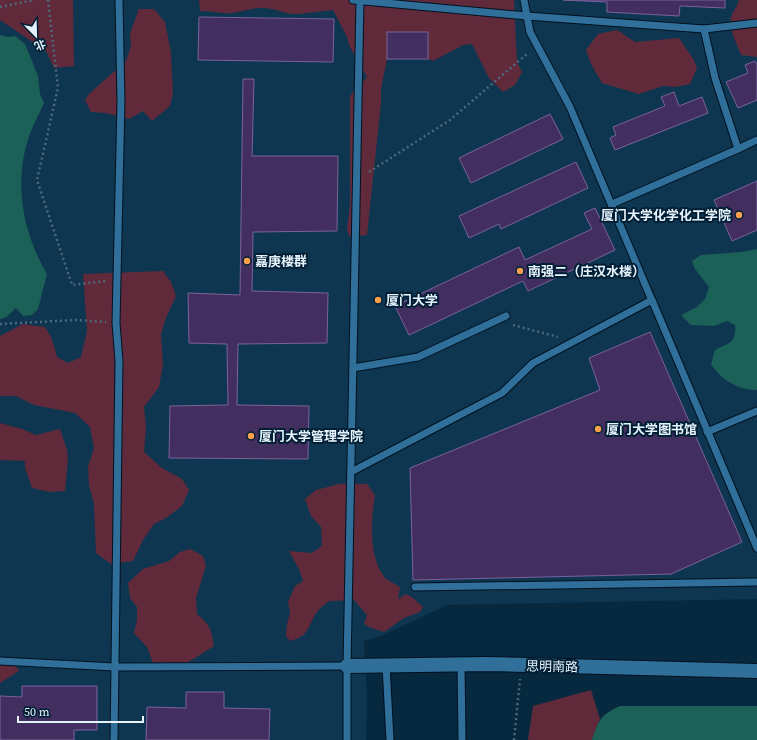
<svg xmlns="http://www.w3.org/2000/svg" width="757" height="740" font-family="'Source Serif 4','Noto Sans SC',serif">
	<style>
		.built { fill: #0f3650 }
		.green { fill: #602a3b }
		.water { fill: #1b6157 }
		.building { fill: #432e60; stroke: #7a629e }
		.lines { fill: none; stroke-linecap: round; stroke-linejoin: round }
		.lane-casing { stroke: #01111e; stroke-width: 9 }
		.street-casing { stroke: #01111e; stroke-width: 16 }
		.path { stroke: #4d697b; stroke-width: 2.5; stroke-dasharray: 2 3; stroke-linecap: butt }
		.lane { stroke: #2f6f9a; stroke-width: 7 }
		.street { stroke: #2f6f9a; stroke-width: 14 }
		.poi-dot { fill: #f9a04c; stroke: #001f35; stroke-width: 1.5 }
		.labels { text-anchor: middle; stroke-width: 4; stroke-linejoin: round; paint-order: stroke }
		.poi-label { font-size: 13px; font-weight: bold; fill: #e6f3fc; stroke: #001f35; text-anchor: start }
		.street-label { font-size: 13px; fill: #e6f3fc; stroke: #001f35 }
	</style>
	<rect width="100%" height="100%" fill="#06293f"/>
	<path class="built" d="M0,0H757V599L447,605L381,636L364,641L367,695L366,740H0Z"/>
	<g class="green">
		<path d="M0,0H73L74,66L54,68L46,51L0,20Z"/>
		<path d="M199,0H514L517,62L522,72L515,85L503,92L489,78L472,44L463,45L433,61L428,59V32H387V59L381,89V103L367,235L350,237L347,230L350,205V96L367,77L350,47L347,37L333,10C321,11 310,13 299,14C287,15 277,9 265,8C254,7 243,12 231,13C222,14 211,11 200,11Z"/>
		<path d="M739,0H757V57L741,55C737,44 729,30 731,18C732,12 737,8 739,0Z"/>
		<path d="M139,9H154L165,22L171,53L173,93L170,106L152,121L143,111L129,119L106,113L91,112L85,100L89,94L126,61L131,46L130,33Z"/>
		<path d="M617,30L635,42L679,38L694,60L697,68L690,84L675,87L663,86L639,94L602,83L591,64L586,50L598,34Z"/>
		<path d="M163,271L171,282L176,296L165,320L161,335L163,364L159,387L144,407L146,427L144,452L162,468L182,479L189,490L182,506L166,518L154,524L143,540L133,561L111,564L96,553L94,504L89,485L88,467L94,448L90,427L75,413L34,405L16,396H0V336L23,324L45,327L52,339L57,357L68,363L81,357L87,331L83,274Z"/>
		<path d="M0,423L22,429L36,435L60,429L67,450L68,458L65,491L50,492L32,488L25,468V461L0,460Z"/>
		<path d="M339,484H367L375,495C371,520 368,559 386,579C390,582 396,584 400,587L398,599L406,594L412,597L423,607L420,612L404,618L384,632L372,628L364,624L367,615L354,600L329,601C323,606 317,610 314,617C306,632 307,636 290,641L286,636L287,624L290,613L288,602L295,586L303,581L299,569L289,551L312,553L322,546L321,527L311,516L305,499L316,490Z"/>
		<path d="M190,549L203,556L206,566L196,598L197,614C211,626 211,629 214,646L179,668H155L147,647L134,633L137,620V607L130,598L128,583L143,569L169,561L180,552Z"/>
		<path d="M0,662H13L19,671L0,683Z"/>
		<path d="M591,690L600,719L592,740H528L533,706Z"/>
	</g>
	<g class="water">
		<path d="M0,35L8,37L15,36L25,44L30,56L38,76L40,94L44,103C38,116 31,129 27,143C14,187 24,235 47,274L38,309L32,315L23,316L16,308L6,317L0,319Z"/>
		<path d="M757,249V390C738,390 721,380 711,364L715,350C729,343 737,342 735,325L727,321L714,326L691,325L681,315L697,307L705,299L709,287L695,269L692,261L701,255L742,252Z"/>
		<path d="M620,706H757V740H592C599,720 600,715 620,706Z"/>
	</g>
	<g class="building">
		<path d="M563,0H725V8L680,6L679,16L607,12V2Z"/>
		<path d="M199,17L334,19L333,62L198,60Z"/>
		<rect x="387" y="32" width="41" height="27"/>
		<path d="M755,61L757,64V100L738,108L726,82L748,73L745,65Z"/>
		<path d="M243,79H254L252,156H338L337,231L253,232L252,291L328,293L327,343L238,344L237,405L309,406L308,459L169,458L170,406L228,405L227,344L189,343L188,293L240,295Z"/>
		<path d="M674,92L679,106L702,97L708,113L615,150L610,138L616,135L613,127L665,106L661,97Z"/>
		<path d="M550,114L563,139L471,183L459,158Z"/>
		<path d="M576,162L588,188L501,229L499,224L469,238L459,216Z"/>
		<path d="M757,181V230L732,241L714,200Z"/>
		<path d="M595,208L615,250L528,291L523,281L409,335L395,306L519,247L525,260L592,229L584,213Z"/>
		<path d="M650,332L742,542L671,574L413,580L410,468L600,390L589,358Z"/>
		<path d="M22,686H97V730H74V740H0V696L22,697Z"/>
		<path d="M186,692H224V708L270,709L269,740H146L147,707L186,708Z"/>
	</g>
	<g class="lines">
		<defs>
			<g id="lane">
				<path d="M353,0L527,16L704,29L757,23"/>
				<path d="M524,0L530,32L570,107L653,303"/>
				<path d="M738,149L757,140"/>
				<path d="M612,204L738,149L715,78L704,29"/>
				<path d="M353,368L418,357L506,316"/>
				<path d="M707,432L757,411"/>
				<path d="M351,472L502,393L533,363L652,300L757,548"/>
				<path d="M415,587L757,582"/>
				<path d="M0,661L115,667L347,666"/>
				<path d="M461,664L462,740"/>
				<path d="M386,665L390,740"/>
				<path d="M114,740L119,361L116,323L121,102L119,0"/>
				<path d="M347,740V666L360,0"/>
			</g>
			<path id="street" d="M347,666L488,664L757,671"/>
		</defs>
		<use href="#lane" class="lane-casing"/>
		<use href="#street" class="street-casing"/>
		<g class="path">
			<path d="M48,0L58,88L37,180L72,285L106,281"/>
			<path d="M0,7L35,0"/>
			<path d="M369,172L450,120L528,53"/>
			<path d="M0,324L76,320L106,322"/>
			<path d="M513,325L558,337"/>
			<path d="M514,740L520,679"/>
		</g>
		<use href="#lane" class="lane"/>
		<use href="#street" class="street"/>
	</g>
	<g class="poi-dot">
		<circle cx="739" cy="215" r="4"/>
		<circle cx="247" cy="261" r="4"/>
		<circle cx="520" cy="271" r="4"/>
		<circle cx="378" cy="300" r="4"/>
		<circle cx="598" cy="429" r="4"/>
		<circle cx="251" cy="436" r="4"/>
	</g>
	<g class="labels">
		<g class="poi-label">
			<text x="731" y="220" text-anchor="end">厦门大学化学化工学院</text>
			<text x="255" y="266">嘉庚楼群</text>
			<text x="528" y="276">南强二（庄汉水楼）</text>
			<text x="386" y="305">厦门大学</text>
			<text x="606" y="434">厦门大学图书馆</text>
			<text x="259" y="441">厦门大学管理学院</text>
		</g>
		<g class="street-label">
			<text transform="translate(552 666) rotate(1)" y="5">思明南路</text>
		</g>
	</g>
	<g transform="translate(36 36) rotate(157)" stroke="#001f35" stroke-width="3" paint-order="stroke">
	<path d="M0-3L7 15L0 10L-7 15Z" fill="#e6f3fc"/>
	<text y="-6" font-size="11" font-weight="bold" text-anchor="middle" fill="#e6f3fc">北</text>
	</g>
	<path d="M18 716v6h125v-6" fill="none" stroke="#e6f3fc" stroke-width="2"/>
	<text x="24" y="716" font-size="12" fill="#e6f3fc" stroke="#001f35" stroke-width="3" paint-order="stroke">50 m</text>
</svg>
